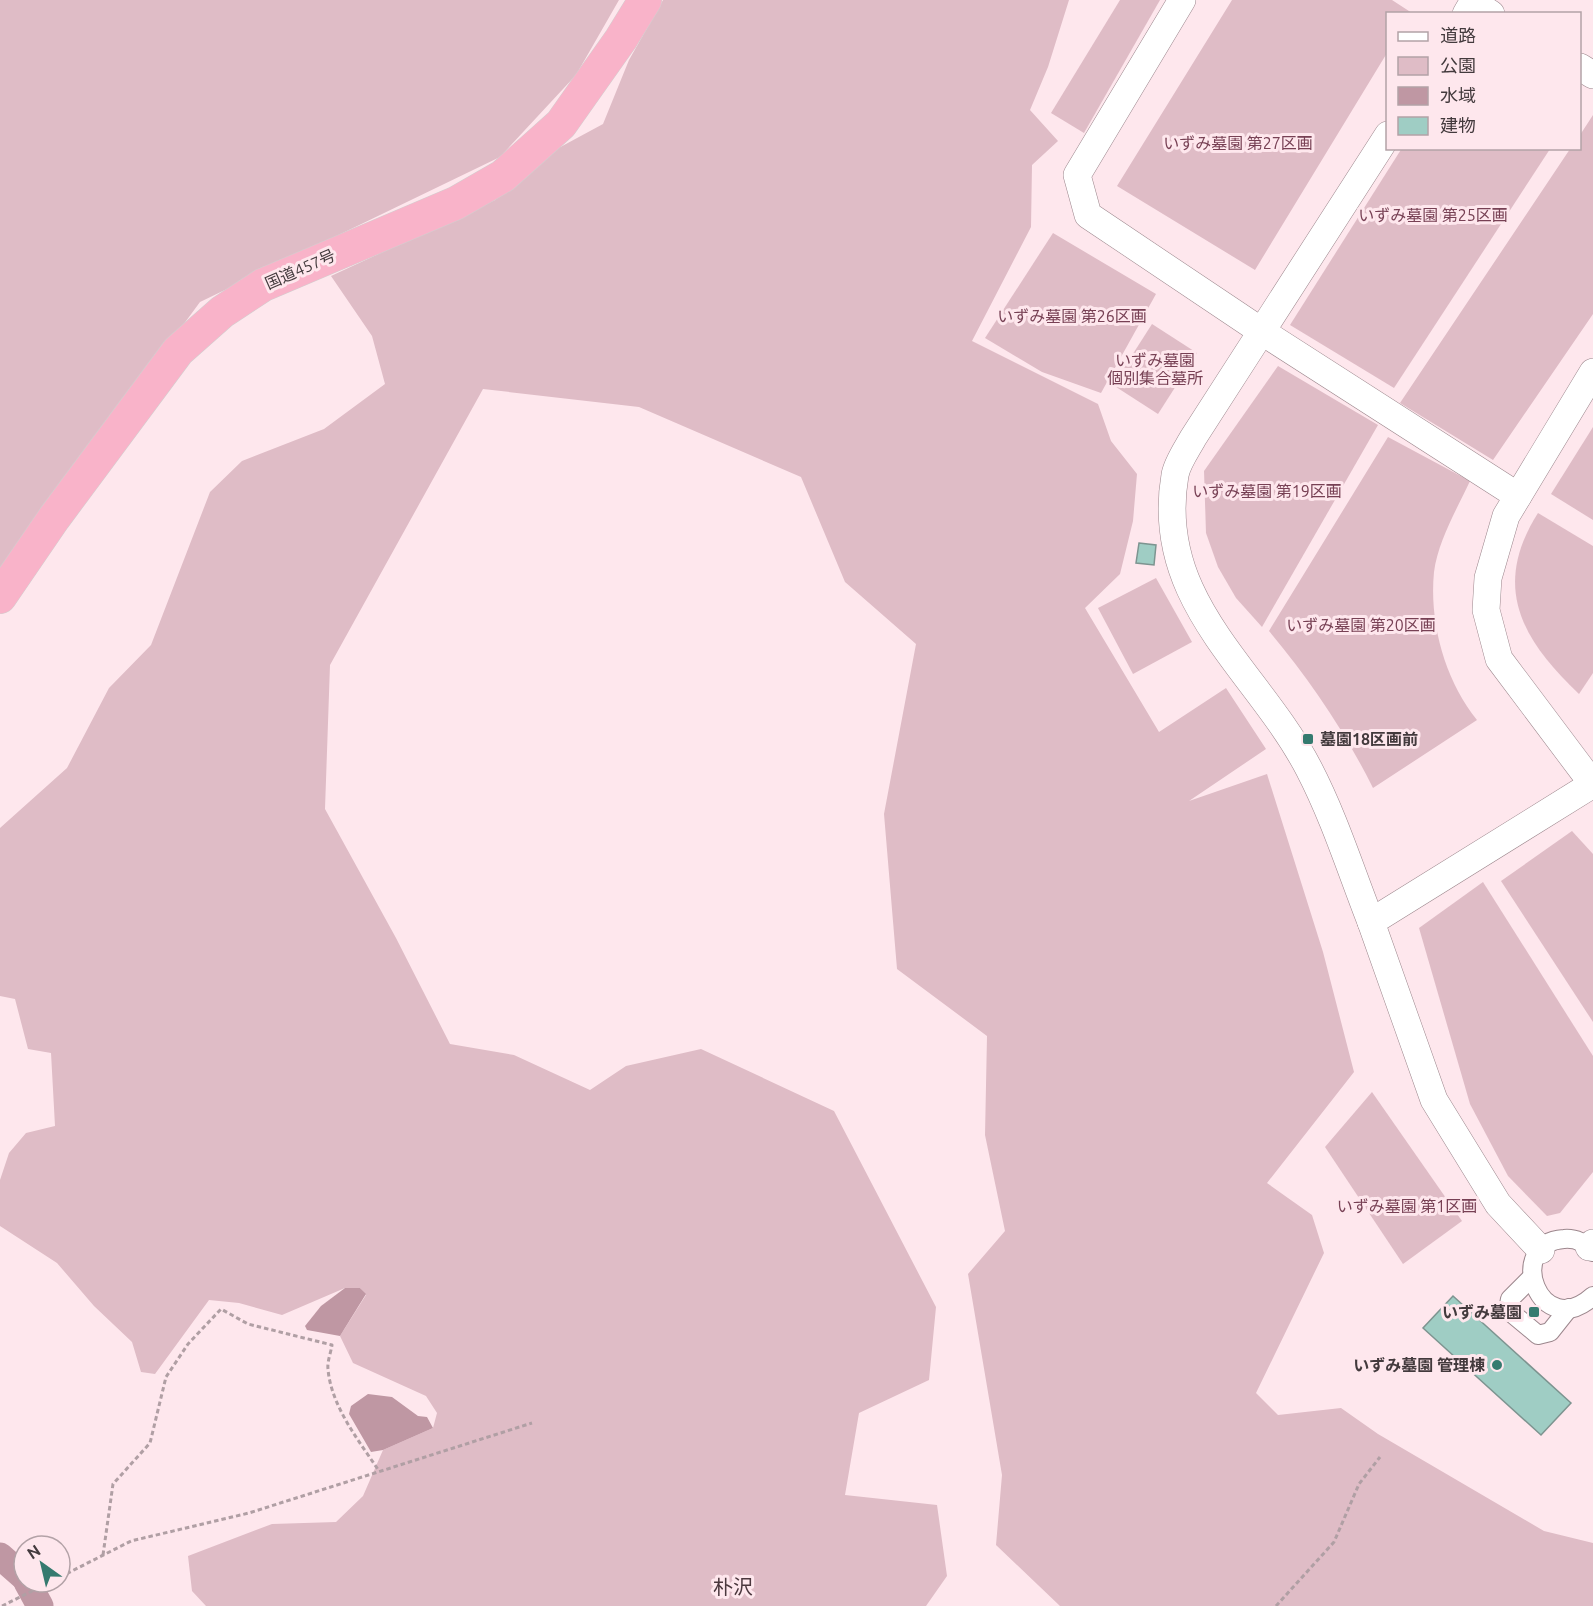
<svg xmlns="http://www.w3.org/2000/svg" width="1593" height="1606" font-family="Ubuntu,'Noto Sans JP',sans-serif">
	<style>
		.green { fill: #dfbcc6 }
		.water { fill: #bf97a3 }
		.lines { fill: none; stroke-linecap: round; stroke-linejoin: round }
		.river { stroke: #bf97a3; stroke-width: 27 }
		.building { fill: #9fcdc4; stroke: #7d9490; stroke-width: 1.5 }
		.street-casing { stroke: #9c878d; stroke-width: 20 }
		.secondary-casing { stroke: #9c878d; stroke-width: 28 }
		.highway-casing { stroke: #d2d0d0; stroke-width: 34 }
		.path { stroke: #b09fa4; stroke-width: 3; stroke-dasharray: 4.5 3; stroke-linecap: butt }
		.street { stroke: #fff; stroke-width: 18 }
		.secondary { stroke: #fff; stroke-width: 27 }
		.highway { stroke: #f9b3c9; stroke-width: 33 }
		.poi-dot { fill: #357a6f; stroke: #fee7ed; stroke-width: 2 }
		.labels { text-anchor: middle; stroke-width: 6; stroke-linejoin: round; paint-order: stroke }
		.park-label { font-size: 16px; fill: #774054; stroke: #fee7ed }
		.street-label { font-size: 16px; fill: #433a3d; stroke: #fee7ed }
		.poi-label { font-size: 16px; font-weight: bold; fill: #433a3d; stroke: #fee7ed; text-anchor: end }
		.quarter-label { font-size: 20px; fill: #4b383e; stroke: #fee7ed }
	</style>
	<rect width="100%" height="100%" fill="#fee7ed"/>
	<g class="green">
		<path d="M0,0H619L576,75L500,157L200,302L0,574Z"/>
		<path d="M663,0H1069L1048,67L1030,110L1058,141L1032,165L1031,227L972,341L1098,404L1111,441L1137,474L1133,521L1120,574L1085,608L1159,732L1226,688L1266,749L1189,801L1267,774L1323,952L1354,1072L1267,1183L1312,1215L1324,1253L1256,1393L1278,1415L1341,1408L1378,1434L1544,1531L1593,1543V1606H1060L996,1545L1002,1475L968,1274L1005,1231L985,1135L987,1036L897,969L884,814L916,644L845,582L801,477L639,407L483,389L330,665L325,809L396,938L450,1044L514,1055L590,1090L626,1066L701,1049L834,1111L936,1307L929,1380L859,1413L845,1495L937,1505L947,1576L926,1606H206L192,1591L188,1556L272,1524L336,1522L363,1496L383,1450L433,1428L437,1413L426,1396L353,1363L340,1336L366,1295L360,1288H345L282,1315L239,1303L209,1300L155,1374L141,1372L132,1342L94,1306L57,1263L0,1226V1180L9,1153L26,1133L55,1126L51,1053L28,1049L15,999L0,996V828L67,768L109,688L151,645L210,492L242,461L324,429L385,384L372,336L331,276L495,200L553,151L603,124L629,60Z"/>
		<path d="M1120,0H1160L1084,133L1051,113Z"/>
		<path d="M1232,0H1392L1412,13L1388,14L1387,53L1255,270L1117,186Z"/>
		<path d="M1593,115V314L1493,460L1400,403L1570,149L1580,148V135Z"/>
		<path d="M1402,148L1550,149L1394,388L1290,325Z"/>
		<path d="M1053,233L1156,294L1101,393L1042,372L985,338Z"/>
		<path d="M1152,324L1197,353L1158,414L1113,385Z"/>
		<path d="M1278,366L1378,425L1262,627L1236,598L1218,567L1206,533L1204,471Z"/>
		<path d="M1593,427V520L1551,494Z"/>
		<path d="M1388,437L1470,481C1457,509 1438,541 1434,572C1429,623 1445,680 1477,720L1373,788C1344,730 1310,680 1269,631Z"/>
		<path d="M1538,513L1593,546V673L1579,694C1522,640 1491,587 1538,513Z"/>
		<path d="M1156,578L1192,642L1133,674L1098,608Z"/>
		<path d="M1572,831L1593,854V1022L1501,881Z"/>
		<path d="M1483,882L1593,1056V1172L1560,1213L1547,1216L1508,1176L1470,1104L1419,928Z"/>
		<path d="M1372,1092L1462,1221L1403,1264L1325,1147Z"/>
	</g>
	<g class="water">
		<path d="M345,1288H360L366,1294L340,1336L307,1330L305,1326L321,1306Z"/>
		<path d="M368,1394L392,1397L418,1416L427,1417L433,1428L383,1450L371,1452L349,1414L351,1406Z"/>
	</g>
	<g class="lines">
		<g class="river">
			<path d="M0,1556L24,1577"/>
			<path d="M27,1582L40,1606"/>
		</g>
	</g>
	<g class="building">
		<path d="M1139,543L1156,545L1154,565L1136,563Z"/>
		<path d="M1453,1296L1571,1403L1541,1435L1423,1328Z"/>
	</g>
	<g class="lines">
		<defs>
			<g id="street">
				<path d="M1593,1252C1586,1243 1575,1238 1564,1239C1503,1243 1540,1344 1593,1296"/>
				<path d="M1532,1277L1510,1299L1508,1310L1538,1335L1550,1332L1569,1308"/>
			</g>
			<g id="secondary">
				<path d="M1182,0L1077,175L1088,215L1261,331L1518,496"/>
				<path d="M1466,14L1473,2L1491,14"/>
				<path d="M1580,67L1593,75"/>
				<path d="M1592,783L1499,659L1486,610L1488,578L1506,516L1593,372"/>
				<path d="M1371,922C1351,871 1334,817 1309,769C1257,669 1153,602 1175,475C1177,463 1187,449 1193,438L1388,135"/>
				<path d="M1589,1247L1593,1243"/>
				<path d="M1541,1250L1498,1204L1434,1100L1371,922L1593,784"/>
			</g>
			<path id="highway" d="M0,597L54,518L178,351L222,312L263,285L456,203L503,176L561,124L621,39L645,0"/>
		</defs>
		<use href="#street" class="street-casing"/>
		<use href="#secondary" class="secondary-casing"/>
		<use href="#highway" class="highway-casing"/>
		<g class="path">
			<path d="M103,1555L113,1484L150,1443L166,1377L188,1344L221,1309L248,1324L332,1345C331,1352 327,1362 328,1369C331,1406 359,1441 379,1471"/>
			<path d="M60,1577L131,1541L249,1513L532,1423"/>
			<path d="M2,1606L50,1582"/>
			<path d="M1276,1606L1334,1542L1359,1484L1380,1457"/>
		</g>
		<use href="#street" class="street"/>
		<use href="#secondary" class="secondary"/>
		<use href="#highway" class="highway"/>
	</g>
	<g class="poi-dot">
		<rect x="1302" y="733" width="12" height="12" rx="3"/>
		<rect x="1528" y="1306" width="12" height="12" rx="3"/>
		<circle cx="1497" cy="1365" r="6"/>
	</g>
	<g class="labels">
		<g class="park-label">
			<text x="1238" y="149">いずみ墓園 第27区画</text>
			<text x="1433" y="221">いずみ墓園 第25区画</text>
			<text x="1072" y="322">いずみ墓園 第26区画</text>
			<text x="1155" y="366">いずみ墓園<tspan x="1155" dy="18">個別集合墓所</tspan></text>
			<text x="1267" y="497">いずみ墓園 第19区画</text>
			<text x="1361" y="631">いずみ墓園 第20区画</text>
			<text x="1407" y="1212">いずみ墓園 第1区画</text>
		</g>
		<g class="street-label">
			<text transform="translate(300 269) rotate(-24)" y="6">国道457号</text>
		</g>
		<g class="poi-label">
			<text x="1320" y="745" text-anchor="start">墓園18区画前</text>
			<text x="1522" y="1318">いずみ墓園</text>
			<text x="1485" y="1371">いずみ墓園 管理棟</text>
		</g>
		<g class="quarter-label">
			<text x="733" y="1594">朴沢</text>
		</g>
	</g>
	<rect x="1386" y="12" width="195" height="138" fill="#fee7ed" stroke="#b3a2a7" stroke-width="1.5"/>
	<rect x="1398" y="32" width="30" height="9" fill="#ffffff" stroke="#b3a2a7" stroke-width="1.5"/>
	<text x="1440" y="42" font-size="18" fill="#433a3d">道路</text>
	<rect x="1398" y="57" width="30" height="18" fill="#dfbcc6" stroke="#b3a2a7" stroke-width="1.5"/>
	<text x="1440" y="72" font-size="18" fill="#433a3d">公園</text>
	<rect x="1398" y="87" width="30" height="18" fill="#bf97a3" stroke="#b3a2a7" stroke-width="1.5"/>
	<text x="1440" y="102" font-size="18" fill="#433a3d">水域</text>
	<rect x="1398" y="117" width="30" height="18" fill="#9fcdc4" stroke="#b3a2a7" stroke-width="1.5"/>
	<text x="1440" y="132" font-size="18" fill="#433a3d">建物</text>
	<g transform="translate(42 1564) rotate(326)"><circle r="28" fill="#fee7ed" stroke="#b3a2a7" stroke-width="1.5"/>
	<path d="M0-4.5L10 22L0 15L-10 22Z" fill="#357a6f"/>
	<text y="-9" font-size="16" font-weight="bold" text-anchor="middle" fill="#433a3d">N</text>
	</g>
</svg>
